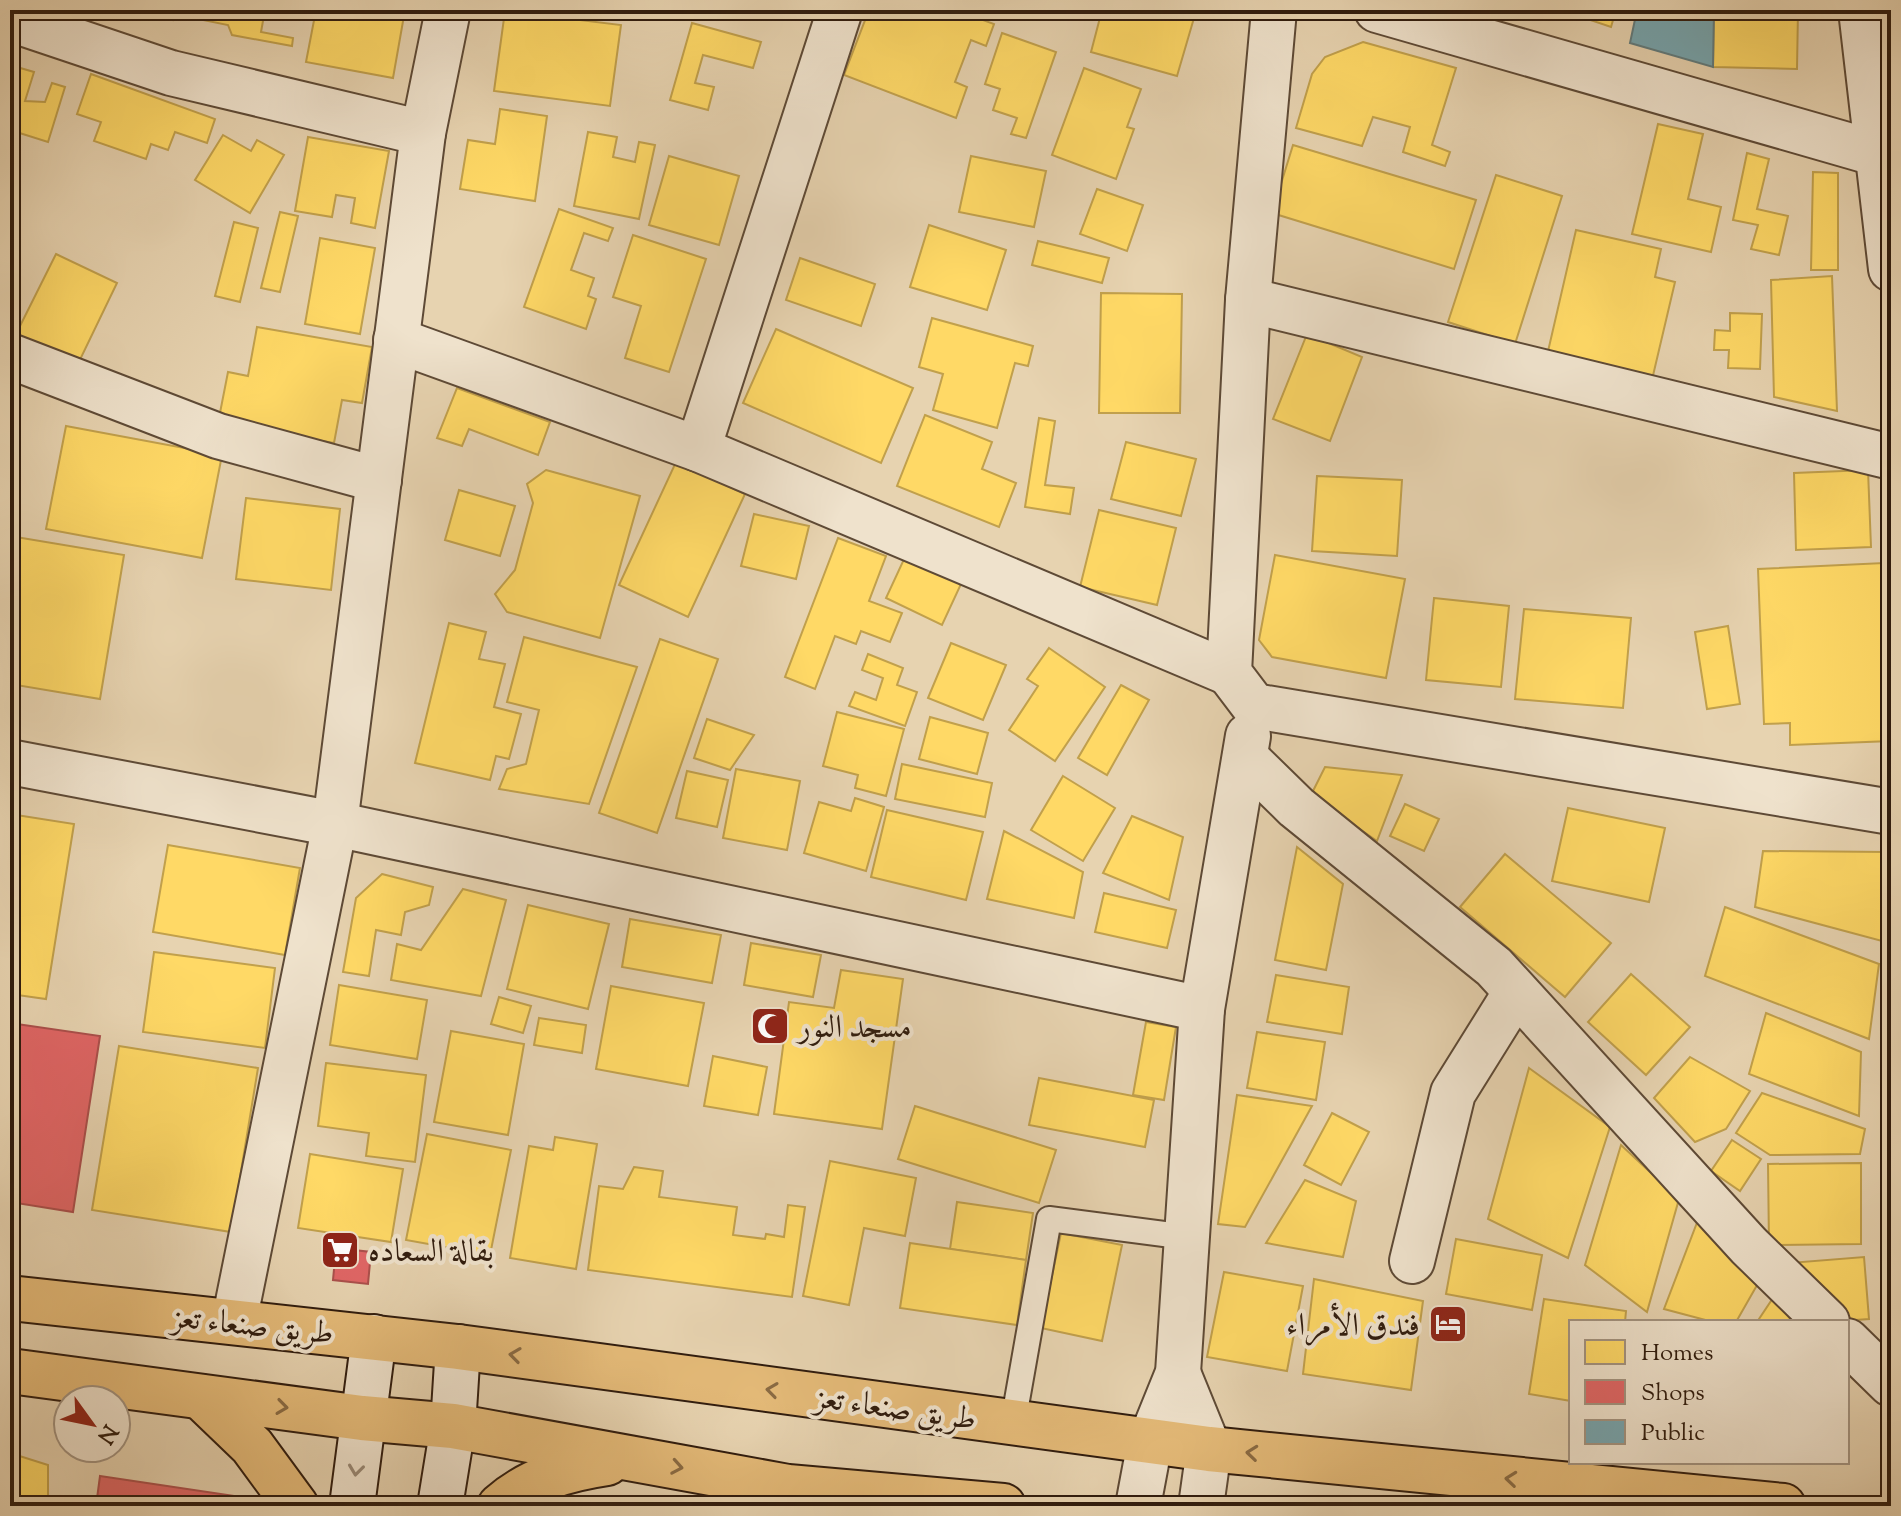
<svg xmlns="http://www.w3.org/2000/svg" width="1901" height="1516" font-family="'Sorts Mill Goudy',Amiri,serif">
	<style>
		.homes { fill: #ffd966; stroke: #c1a04c; stroke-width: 2 }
		.shops { fill: #e06666; stroke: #ab504c; stroke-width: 2 }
		.public { fill: #76a5af; stroke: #617c7f; stroke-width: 2 }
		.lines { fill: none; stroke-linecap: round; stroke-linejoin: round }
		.service-casing { stroke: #5e4a36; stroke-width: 28 }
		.minor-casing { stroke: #5e4a36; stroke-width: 48 }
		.tertiary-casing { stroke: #5e4a36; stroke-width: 48 }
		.secondary-casing { stroke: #301c0e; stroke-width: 48 }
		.trunk-casing { stroke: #301c0e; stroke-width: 48 }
		.service { stroke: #efe2cc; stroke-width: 24 }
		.minor { stroke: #efe2cc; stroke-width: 44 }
		.tertiary { stroke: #efe2cc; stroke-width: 44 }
		.secondary { stroke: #efe2cc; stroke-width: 44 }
		.trunk { stroke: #e4ba78; stroke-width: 44 }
		.oneway { stroke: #8a6b43 }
		.oneway2 { stroke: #998976 }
		.labels { text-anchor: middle; stroke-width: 8; stroke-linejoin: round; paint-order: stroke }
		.poi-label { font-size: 32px; fill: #301c0e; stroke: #efe2cc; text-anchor: start }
		.street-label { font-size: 32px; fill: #301c0e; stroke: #efe2cc }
	</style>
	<rect width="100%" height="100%" fill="#e7d3b0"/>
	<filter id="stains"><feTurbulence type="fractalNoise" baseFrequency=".0025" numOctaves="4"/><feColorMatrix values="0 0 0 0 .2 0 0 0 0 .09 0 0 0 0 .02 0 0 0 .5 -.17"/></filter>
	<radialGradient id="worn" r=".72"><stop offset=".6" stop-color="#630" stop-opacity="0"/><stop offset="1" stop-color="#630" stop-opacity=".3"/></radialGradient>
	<g class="homes">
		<path d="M144,10H175L173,20L143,15Z"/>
		<path d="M205,10H265L261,32L293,38L292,46L232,35L228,25L203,20Z"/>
		<path d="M316,10H405L393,78L306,62Z"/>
		<path d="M869,10H956L994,24L986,46L971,40L955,82L967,87L956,118L844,75Z"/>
		<path d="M1102,10H1164L1194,18L1177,76L1091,52Z"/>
		<path d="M1561,10H1616L1611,27Z"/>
		<path d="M1714,10H1798L1797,69L1713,67Z"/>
		<path d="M505,11L621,25L610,106L494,91Z"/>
		<path d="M692,23L761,42L753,68L703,55L695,83L714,87L708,110L670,100Z"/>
		<path d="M1002,33L1056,52L1026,138L1011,134L1017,118L993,110L1000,89L985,84Z"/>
		<path d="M1363,42L1456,68L1432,145L1450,152L1445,166L1403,152L1410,127L1373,117L1362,146L1296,128L1312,74L1325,57Z"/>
		<path d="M10,65L34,72L25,101L45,102L52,83L65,87L48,142L10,130Z"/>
		<path d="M1084,68L1141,89L1127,127L1134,129L1116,179L1052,155Z"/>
		<path d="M91,74L215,119L207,143L175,132L168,150L151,144L146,159L94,141L101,122L77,114Z"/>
		<path d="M500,109L547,116L535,201L460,189L468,140L495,144Z"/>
		<path d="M1658,124L1703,134L1688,199L1721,207L1711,252L1632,234Z"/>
		<path d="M588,132L617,137L613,157L635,162L639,142L655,145L639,219L574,206Z"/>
		<path d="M223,135L251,151L257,140L284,155L250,213L195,180Z"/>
		<path d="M308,137L389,151L375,228L351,223L355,198L336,195L332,217L295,211Z"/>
		<path d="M1293,145L1476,200L1454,269L1272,213Z"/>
		<path d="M1747,153L1769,159L1757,209L1788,216L1779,255L1751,249L1758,225L1733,220Z"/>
		<path d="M669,156L739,176L719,245L649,225Z"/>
		<path d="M971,156L1046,171L1034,227L959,212Z"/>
		<path d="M1813,172L1838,173V270H1811Z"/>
		<path d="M1496,175L1562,196L1515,344L1448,322Z"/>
		<path d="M1097,189L1143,205L1127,251L1080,234Z"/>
		<path d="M559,209L613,228L608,241L584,233L571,270L594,278L588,296L596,299L586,329L524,307Z"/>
		<path d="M280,212L298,216L280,292L261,288Z"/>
		<path d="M234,222L258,228L240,302L215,296Z"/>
		<path d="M929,225L1006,250L987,310L910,287Z"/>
		<path d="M1576,230L1661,249L1655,277L1675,282L1651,384L1546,360Z"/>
		<path d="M633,235L706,259L669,372L625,358L641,306L613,297Z"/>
		<path d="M320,238L375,248L360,334L305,324Z"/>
		<path d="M1038,241L1109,258L1102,283L1032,265Z"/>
		<path d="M56,254L117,283L76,368L14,338Z"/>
		<path d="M800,258L875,284L861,326L786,300Z"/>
		<path d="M1832,276L1837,411L1774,397L1771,280Z"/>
		<path d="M1101,293L1182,294L1180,413H1099Z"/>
		<path d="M1730,313L1762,314L1760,369L1728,368L1729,350H1714L1715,330L1730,331Z"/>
		<path d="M932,318L1033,346L1028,366L1015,363L997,428L933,410L943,374L919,367Z"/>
		<path d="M257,327L372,347L362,403L342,400L334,443L218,423L228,372L248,376Z"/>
		<path d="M776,329L913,388L881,463L743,403Z"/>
		<path d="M1307,334L1362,357L1330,441L1273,419Z"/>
		<path d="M457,388L550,422L538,455L469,429L462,446L437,438Z"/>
		<path d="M925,415L992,442L982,469L1016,483L999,527L897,486Z"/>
		<path d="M1039,418L1055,421L1045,485L1074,488L1070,514L1025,507Z"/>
		<path d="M66,426L222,455L202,558L46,529Z"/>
		<path d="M1126,442L1196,459L1181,516L1111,499Z"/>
		<path d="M676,462L745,494L688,617L619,585Z"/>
		<path d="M546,470L640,496L600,638L507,612L495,594L515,570L533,503L527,484Z"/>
		<path d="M1868,470L1871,547L1796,550L1794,473Z"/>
		<path d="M1317,476L1402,480L1397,556L1312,551Z"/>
		<path d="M459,490L515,506L500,556L445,540Z"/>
		<path d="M246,498L340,509L331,590L236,579Z"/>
		<path d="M1099,510L1176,528L1157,605L1080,587Z"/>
		<path d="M754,514L809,526L796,579L741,566Z"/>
		<path d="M10,536L124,555L100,699L10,684Z"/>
		<path d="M838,538L886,556L869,601L902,613L890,642L861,631L856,644L835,636L815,689L785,677Z"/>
		<path d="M1275,555L1405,579L1386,678L1272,657L1259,640Z"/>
		<path d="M905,557L961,584L942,625L886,598Z"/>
		<path d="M1884,563L1891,741L1790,745V723L1764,724L1758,569Z"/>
		<path d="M1434,598L1509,606L1501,687L1426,680Z"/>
		<path d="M1524,609L1631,618L1623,708L1515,699Z"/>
		<path d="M449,623L486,632L479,659L505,664L494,707L521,714L509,759L496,756L490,780L415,763Z"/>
		<path d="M1728,626L1740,704L1707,709L1695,632Z"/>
		<path d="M524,637L637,667L589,804L499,789L507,769L526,764L539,710L507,702Z"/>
		<path d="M660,639L718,659L657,833L599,813Z"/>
		<path d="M951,643L1006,665L983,720L928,698Z"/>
		<path d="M1049,648L1105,687L1055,761L1009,730L1038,686L1027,679Z"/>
		<path d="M868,654L903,668L897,685L917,692L905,726L849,706L855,692L876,700L883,678L862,670Z"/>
		<path d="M1121,685L1149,700L1107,775L1078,758Z"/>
		<path d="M837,712L904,729L886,796L855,788L858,775L823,766Z"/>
		<path d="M930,717L988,733L977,774L919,759Z"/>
		<path d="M707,719L754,735L730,770L694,758Z"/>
		<path d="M902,764L992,783L985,817L895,799Z"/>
		<path d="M1325,767L1402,775L1377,841L1311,795Z"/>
		<path d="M736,769L800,781L787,850L723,838Z"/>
		<path d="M687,771L728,780L717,827L676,818Z"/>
		<path d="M1063,776L1115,808L1083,861L1031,830Z"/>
		<path d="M855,798L884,807L866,871L804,853L819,802L851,811Z"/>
		<path d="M1405,804L1439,819L1424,851L1390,836Z"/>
		<path d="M1568,808L1665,828L1649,902L1552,881Z"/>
		<path d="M887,810L983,832L966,900L871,877Z"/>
		<path d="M10,814L74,824L46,999L10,994Z"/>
		<path d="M1132,816L1183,837L1169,900L1103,873Z"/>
		<path d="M1004,831L1083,872L1074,918L987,899Z"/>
		<path d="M168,845L300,868L285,955L153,932Z"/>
		<path d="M1297,847L1343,884L1326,970L1275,960Z"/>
		<path d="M1763,851L1888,852L1882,941L1755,907Z"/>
		<path d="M1505,854L1611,943L1565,997L1460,907Z"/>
		<path d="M382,874L433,887L429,905L405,912L401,935L376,930L369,976L343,972L356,898Z"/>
		<path d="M463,889L506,900L481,996L391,980L397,944L421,950Z"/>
		<path d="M1104,893L1176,910L1167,948L1095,932Z"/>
		<path d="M528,905L609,924L588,1009L507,989Z"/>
		<path d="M1725,907L1879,964L1869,1039L1705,976Z"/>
		<path d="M630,919L721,935L712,983L622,967Z"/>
		<path d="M751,943L821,955L813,997L744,985Z"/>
		<path d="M154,952L275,968L265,1048L143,1032Z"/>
		<path d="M841,970L903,979L882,1129L774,1114L789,1002L834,1008Z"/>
		<path d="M1631,974L1690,1027L1646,1075L1588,1022Z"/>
		<path d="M1276,975L1349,987L1342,1034L1267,1022Z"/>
		<path d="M339,985L427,1000L417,1059L330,1045Z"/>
		<path d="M611,986L704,1003L688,1086L596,1069Z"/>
		<path d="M499,997L531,1006L523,1033L491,1024Z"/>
		<path d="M1766,1013L1861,1052L1859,1116L1749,1074Z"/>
		<path d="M539,1018L586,1025L582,1053L534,1045Z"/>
		<path d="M1146,1022L1176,1027L1164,1100L1133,1095Z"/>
		<path d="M451,1031L524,1044L508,1135L434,1122Z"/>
		<path d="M1257,1032L1325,1042L1316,1100L1247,1088Z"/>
		<path d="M119,1046L258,1068L231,1232L92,1210Z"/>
		<path d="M713,1056L767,1067L758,1115L704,1106Z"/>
		<path d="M1690,1057L1750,1091L1726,1129L1695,1142L1654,1098Z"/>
		<path d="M326,1063L426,1075L415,1162L366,1156L369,1133L318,1126Z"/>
		<path d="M1529,1068L1610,1127L1568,1258L1488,1219Z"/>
		<path d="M1039,1078L1154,1100L1145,1147L1029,1125Z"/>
		<path d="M1762,1093L1865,1129L1860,1154L1770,1155L1736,1133Z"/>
		<path d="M1237,1095L1312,1106L1245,1227L1218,1224Z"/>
		<path d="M915,1106L1056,1150L1039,1203L898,1159Z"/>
		<path d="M1332,1113L1369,1132L1341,1185L1304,1165Z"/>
		<path d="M427,1134L511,1150L490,1255L406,1240Z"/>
		<path d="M555,1137L597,1144L576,1269L510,1258L529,1146L553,1150Z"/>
		<path d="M1732,1140L1761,1159L1740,1191L1711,1171Z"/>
		<path d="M1621,1145L1679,1199L1647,1312L1585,1265Z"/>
		<path d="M310,1154L403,1169L391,1242L298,1228Z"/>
		<path d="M830,1161L916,1178L905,1236L864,1228L849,1305L803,1296Z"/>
		<path d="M1861,1163V1244L1769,1245L1768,1164Z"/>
		<path d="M634,1167L663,1171L659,1197L737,1207L733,1235L765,1239L766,1234L784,1237L788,1205L805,1207L792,1297L588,1270L599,1186L623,1189Z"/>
		<path d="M1305,1180L1356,1201L1343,1257L1266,1243Z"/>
		<path d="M957,1202L1033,1213L1026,1260L950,1249Z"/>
		<path d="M1698,1220L1760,1280L1736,1322H1713L1664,1309Z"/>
		<path d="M1061,1233L1122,1245L1102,1341L1041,1328Z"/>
		<path d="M1456,1239L1542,1255L1532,1310L1446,1294Z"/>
		<path d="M910,1243L1026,1260L1017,1325L900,1308Z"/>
		<path d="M1864,1257L1869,1319L1842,1321L1789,1263Z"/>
		<path d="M1224,1272L1303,1286L1287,1371L1207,1357Z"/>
		<path d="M1314,1279L1423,1301L1411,1390L1303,1374Z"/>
		<path d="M1773,1298L1793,1322H1757Z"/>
		<path d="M1544,1299L1626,1311L1625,1322H1571V1401L1529,1394Z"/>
		<path d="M10,1453L48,1465V1506H10Z"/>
	</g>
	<g class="shops">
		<path d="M10,1023L100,1036L73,1212L10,1202Z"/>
		<path d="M336,1248L371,1252L368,1284L333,1280Z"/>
		<path d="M100,1476L287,1504L286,1506H96Z"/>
	</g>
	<path class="public" d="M1637,10H1714L1713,67L1630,43Z"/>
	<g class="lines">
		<defs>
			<path id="service" d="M1013,1423L1049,1219L1187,1237"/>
			<g id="minor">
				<path d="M1274,10L1248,300L1229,673L1254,706L1891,812"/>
				<path d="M1377,10L1875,153"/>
				<path d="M10,19L171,73L423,133"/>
				<path d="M1248,300L1891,457"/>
				<path d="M396,340L698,449L1229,673"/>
				<path d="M10,356L218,436L379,480"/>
				<path d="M698,449L840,10"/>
				<path d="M1245,757L1296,807L1494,967L1749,1246L1827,1322"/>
				<path d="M10,762L335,824L1202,1009"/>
				<path d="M1412,1261L1453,1093L1516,992"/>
				<path d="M234,1322L335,824L423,133L448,10"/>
				<path d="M1847,1341L1891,1384"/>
				<path d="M1178,1373L1209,1449"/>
				<path d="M1150,1442L1178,1373L1202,1009L1248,736"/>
			</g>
			<g id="tertiary">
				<path d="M1861,10L1891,269"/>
				<path d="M1138,1506L1150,1442"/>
				<path d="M1201,1506L1209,1449"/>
			</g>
			<g id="secondary">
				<path d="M352,1506L374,1337"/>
				<path d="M440,1506L453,1426L458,1347"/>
			</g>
			<g id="trunk">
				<path d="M10,1298L458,1347L1209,1449L1783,1506"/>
				<path d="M10,1371L362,1418L453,1426L788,1487L1003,1506"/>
				<path d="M201,1397L252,1446L296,1506"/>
				<path d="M500,1506C531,1479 567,1469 607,1463"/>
			</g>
		</defs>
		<use href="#service" class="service-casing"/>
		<use href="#minor" class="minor-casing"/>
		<use href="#tertiary" class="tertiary-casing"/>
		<use href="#secondary" class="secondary-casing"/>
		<use href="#trunk" class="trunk-casing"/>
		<use href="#service" class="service"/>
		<use href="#minor" class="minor"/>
		<use href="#tertiary" class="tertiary"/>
		<use href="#secondary" class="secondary"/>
		<use href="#trunk" class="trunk"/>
	</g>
	<defs><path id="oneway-chevron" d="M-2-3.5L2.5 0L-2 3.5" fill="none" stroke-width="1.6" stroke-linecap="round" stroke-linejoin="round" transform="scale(2)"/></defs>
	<g class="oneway">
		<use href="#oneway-chevron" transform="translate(515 1355) rotate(-172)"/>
		<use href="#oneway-chevron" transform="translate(772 1390) rotate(-172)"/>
		<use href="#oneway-chevron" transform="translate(282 1407) rotate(8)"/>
		<use href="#oneway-chevron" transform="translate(1252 1453) rotate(-174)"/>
		<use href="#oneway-chevron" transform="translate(677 1467) rotate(10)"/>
		<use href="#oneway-chevron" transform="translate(1511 1479) rotate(-174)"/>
	</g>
	<use class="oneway2" href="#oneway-chevron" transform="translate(356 1470) rotate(97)"/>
	<defs>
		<symbol id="mosque-square" viewBox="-11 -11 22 22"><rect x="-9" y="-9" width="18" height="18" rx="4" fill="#8f2418" stroke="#efe2cc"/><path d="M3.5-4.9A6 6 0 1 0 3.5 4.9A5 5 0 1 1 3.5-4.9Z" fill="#fff"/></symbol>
		<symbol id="supermarket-square" viewBox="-11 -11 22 22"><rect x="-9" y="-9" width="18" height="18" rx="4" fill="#8f2418" stroke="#efe2cc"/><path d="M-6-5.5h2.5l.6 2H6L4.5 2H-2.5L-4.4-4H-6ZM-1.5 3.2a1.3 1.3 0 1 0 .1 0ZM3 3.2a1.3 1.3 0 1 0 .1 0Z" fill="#fff"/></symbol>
		<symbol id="hotel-square" viewBox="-11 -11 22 22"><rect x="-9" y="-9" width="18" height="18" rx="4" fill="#8f2418" stroke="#efe2cc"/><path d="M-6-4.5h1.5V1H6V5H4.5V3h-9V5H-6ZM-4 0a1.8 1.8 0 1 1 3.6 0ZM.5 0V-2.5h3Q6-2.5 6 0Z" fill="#fff"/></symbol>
	</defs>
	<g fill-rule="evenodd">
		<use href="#mosque-square" x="748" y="1004" width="44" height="44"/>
		<use href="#supermarket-square" x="318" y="1228" width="44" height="44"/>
		<use href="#hotel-square" x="1426" y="1302" width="44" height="44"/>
	</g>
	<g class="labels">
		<g class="poi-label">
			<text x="798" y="1037">مسجد النور</text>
			<text x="368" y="1261">بقالة السعاده</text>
			<text x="1420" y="1335" text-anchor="end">فندق الأمراء</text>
		</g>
		<g class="street-label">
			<text transform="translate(253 1324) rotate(6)" y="11">طريق صنعاء تعز</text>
			<text transform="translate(896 1407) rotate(8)" y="11">طريق صنعاء تعز</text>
		</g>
	</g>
	<rect width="1901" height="1516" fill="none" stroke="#e7d3b0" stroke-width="40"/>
	<rect x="12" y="12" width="1877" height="1492" fill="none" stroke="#301c0e" stroke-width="4"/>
	<rect x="20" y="20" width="1861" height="1476" fill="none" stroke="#301c0e" stroke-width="2"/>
	<rect x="1569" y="1320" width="280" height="144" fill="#efe2cc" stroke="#a39380" stroke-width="2"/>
	<rect x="1585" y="1340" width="40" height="24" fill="#ffd966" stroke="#a39380" stroke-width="2"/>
	<text x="1641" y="1360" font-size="24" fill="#301c0e">Homes</text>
	<rect x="1585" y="1380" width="40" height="24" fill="#e06666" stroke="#a39380" stroke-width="2"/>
	<text x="1641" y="1400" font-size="24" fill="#301c0e">Shops</text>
	<rect x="1585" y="1420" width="40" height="24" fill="#76a5af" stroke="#a39380" stroke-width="2"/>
	<text x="1641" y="1440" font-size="24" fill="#301c0e">Public</text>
	<g transform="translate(92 1424) rotate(123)"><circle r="38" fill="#efe2cc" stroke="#a39380" stroke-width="2"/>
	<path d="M0-6L14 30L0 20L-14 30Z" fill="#8f2418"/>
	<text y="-12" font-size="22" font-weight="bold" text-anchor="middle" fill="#301c0e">N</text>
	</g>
	<rect width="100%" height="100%" filter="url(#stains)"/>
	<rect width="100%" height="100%" fill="url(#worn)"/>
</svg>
